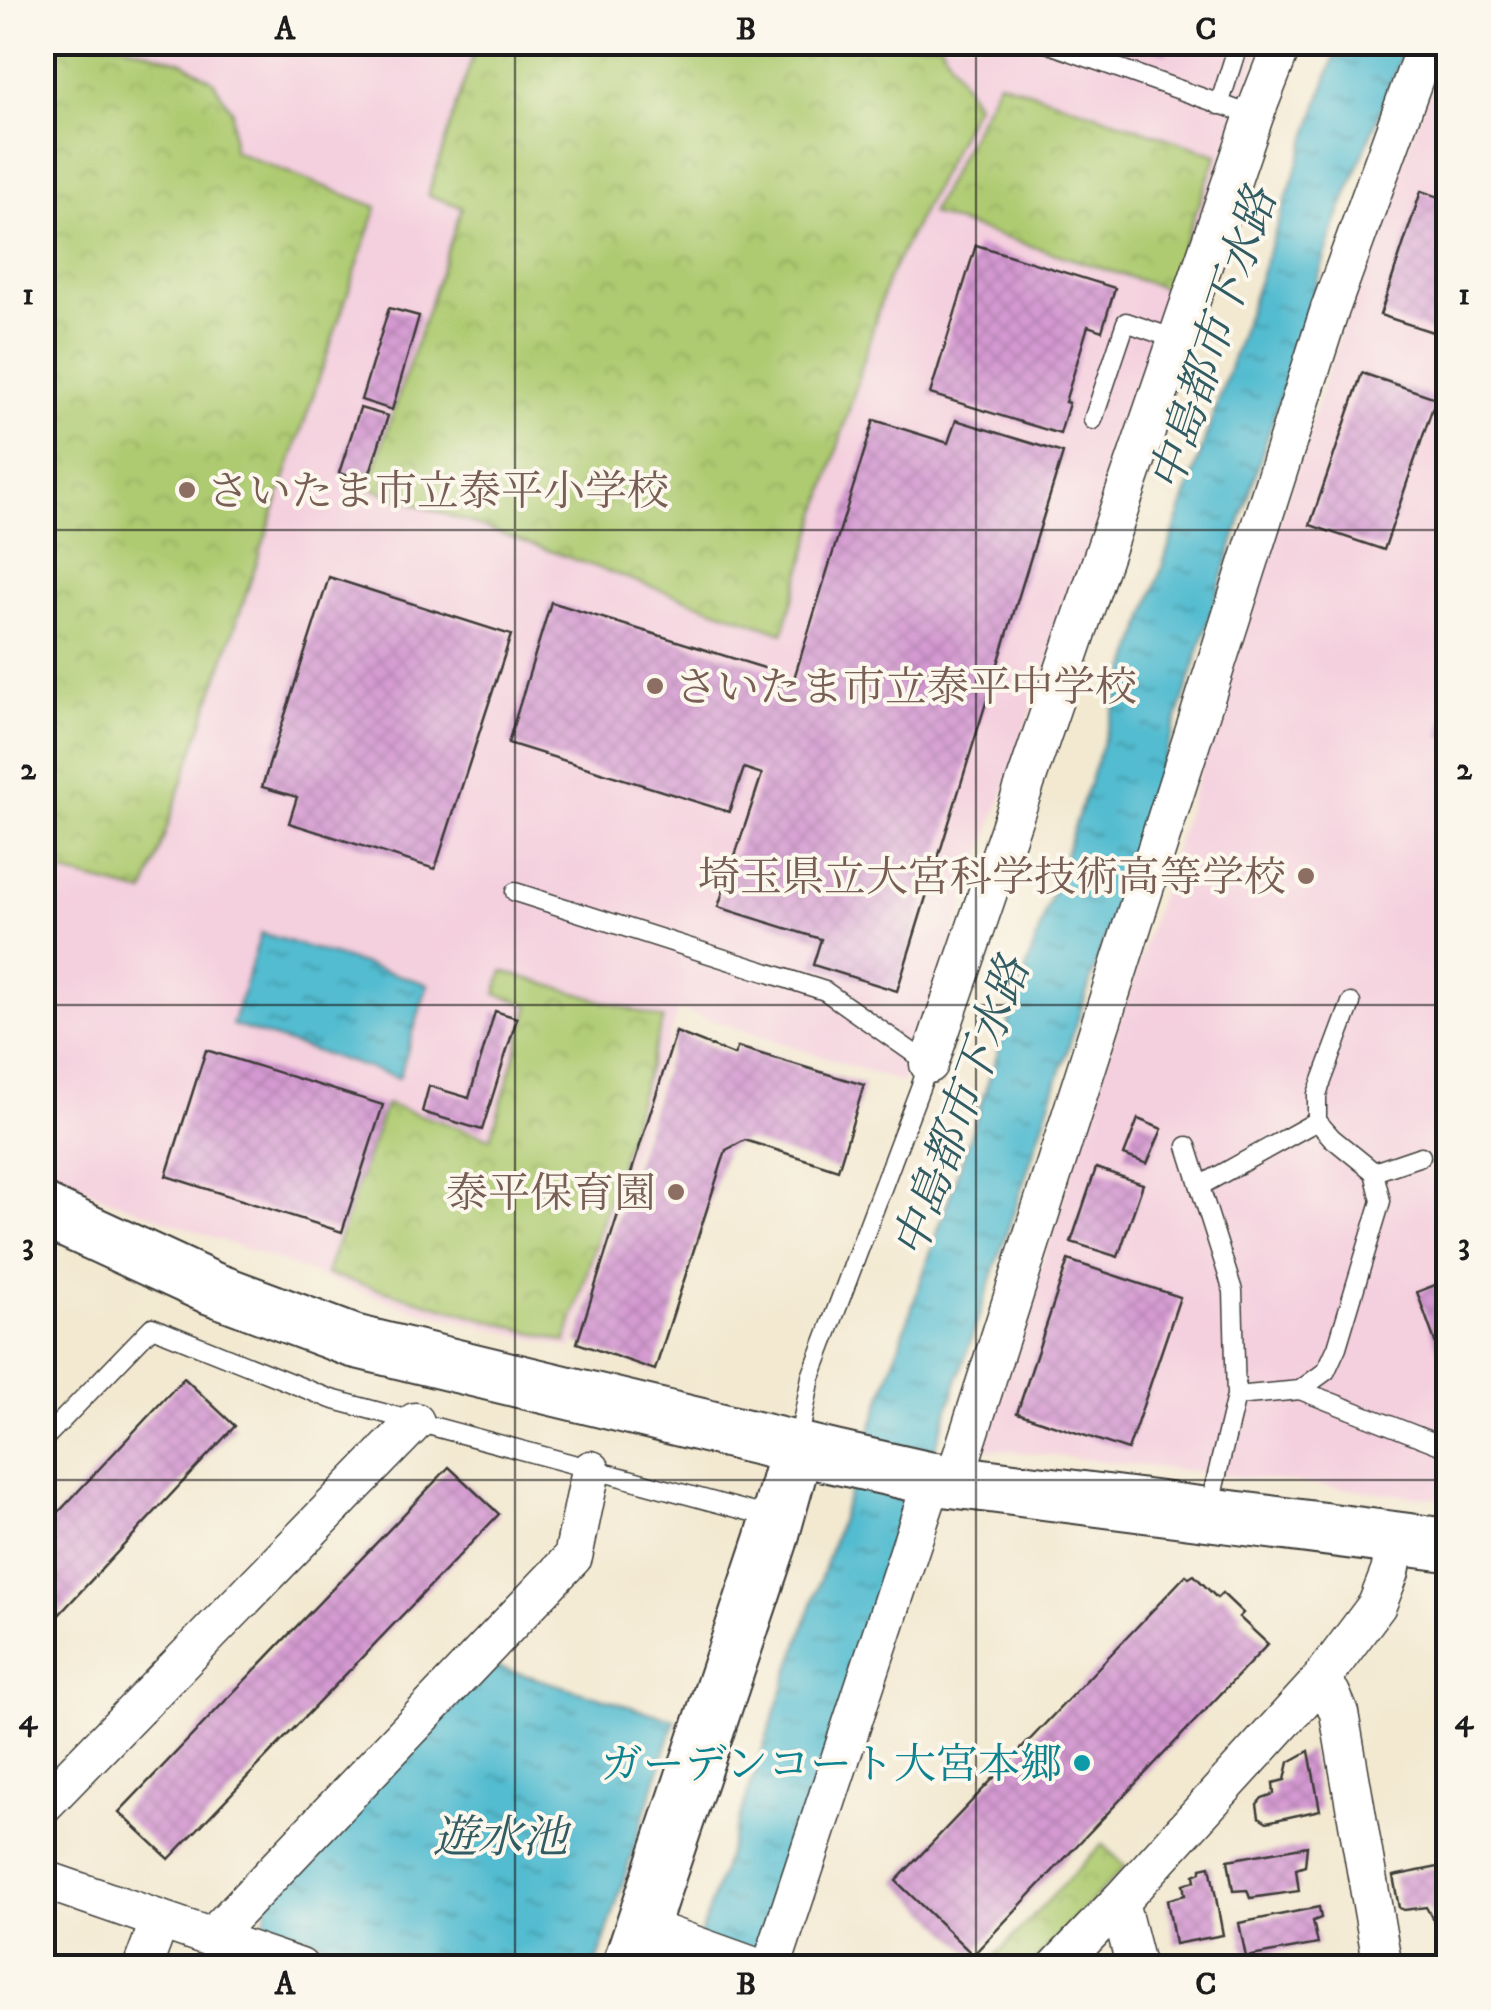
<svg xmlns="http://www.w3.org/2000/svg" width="1491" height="2010" font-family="'IM FELL DW Pica','Noto Serif JP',serif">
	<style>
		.built { fill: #f4cfde }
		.park { fill: url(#park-crowns); stroke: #657446; stroke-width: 2.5 }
		.water { fill: url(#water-ripples); stroke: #386c76; stroke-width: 2.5 }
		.building { fill: url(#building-cross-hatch) }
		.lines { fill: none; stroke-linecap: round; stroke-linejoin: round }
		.lane-casing { stroke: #3c3b37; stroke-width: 21 }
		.street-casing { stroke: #3c3b37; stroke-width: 41 }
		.secondary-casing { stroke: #3c3b37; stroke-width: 56 }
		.lane { stroke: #fff; stroke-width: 18 }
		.street { stroke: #fff; stroke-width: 38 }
		.secondary { stroke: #fff; stroke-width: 52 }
		.grid { fill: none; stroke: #1c1c1c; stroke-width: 2.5; stroke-opacity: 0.55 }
		.education-dot { fill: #8d6e63; stroke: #fbf7ec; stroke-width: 4 }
		.culture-dot { fill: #0f9aa8; stroke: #fbf7ec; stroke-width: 4 }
		.labels { text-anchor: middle; stroke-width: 8; stroke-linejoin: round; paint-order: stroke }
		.education-label { font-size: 42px; fill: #785e54; stroke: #fbf7ec; text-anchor: start }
		.culture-label { font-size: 42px; fill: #0d838f; stroke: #fbf7ec; text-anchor: end }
		.water-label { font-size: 45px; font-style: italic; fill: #325c64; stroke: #fbf7ec }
		.neatline { fill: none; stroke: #1c1c1c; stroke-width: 4 }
		.grid-label { font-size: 32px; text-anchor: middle; font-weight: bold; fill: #1c1c1c }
	</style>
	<defs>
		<pattern id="park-crowns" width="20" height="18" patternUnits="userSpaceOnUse" patternTransform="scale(2.5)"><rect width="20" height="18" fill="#aecb71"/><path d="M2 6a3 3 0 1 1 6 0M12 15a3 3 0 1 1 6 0" fill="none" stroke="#95ae61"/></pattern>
		<pattern id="water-ripples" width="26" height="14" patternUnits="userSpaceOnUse" patternTransform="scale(2.5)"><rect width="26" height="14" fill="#53bcd0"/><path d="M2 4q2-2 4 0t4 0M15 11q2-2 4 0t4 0" fill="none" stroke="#4498a8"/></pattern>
		<pattern id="building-cross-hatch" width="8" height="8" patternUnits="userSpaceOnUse" patternTransform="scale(2.5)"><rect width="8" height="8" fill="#d499d1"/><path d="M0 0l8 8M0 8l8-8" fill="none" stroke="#b583b3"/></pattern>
	</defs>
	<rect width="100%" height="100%" fill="#fbf7ec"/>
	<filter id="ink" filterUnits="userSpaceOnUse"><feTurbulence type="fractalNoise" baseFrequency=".01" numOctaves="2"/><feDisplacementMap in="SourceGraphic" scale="20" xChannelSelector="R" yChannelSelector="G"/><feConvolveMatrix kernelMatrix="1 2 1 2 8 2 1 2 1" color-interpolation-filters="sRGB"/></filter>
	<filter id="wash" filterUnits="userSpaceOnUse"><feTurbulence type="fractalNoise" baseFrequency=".0048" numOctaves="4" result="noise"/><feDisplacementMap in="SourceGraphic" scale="40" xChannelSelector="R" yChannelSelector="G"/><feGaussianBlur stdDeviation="2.25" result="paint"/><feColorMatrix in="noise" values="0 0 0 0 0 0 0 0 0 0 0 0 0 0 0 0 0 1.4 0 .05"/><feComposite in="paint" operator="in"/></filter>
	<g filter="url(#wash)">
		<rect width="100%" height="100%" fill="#f3e9d1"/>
		<g class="built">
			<path d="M43,43H1262L903,1083L678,1009L572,1349L399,1305L108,1199L43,1167V989L61,945L43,938Z"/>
			<path d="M1446,43H1448V1500L983,1448L1342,327Z"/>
		</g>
		<g class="park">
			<path d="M43,42L119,43L183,62L213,81L232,111L233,151L377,207L145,893L43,868Z"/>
			<path d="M477,43H940L976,104L887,281L783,633L368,487L462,207L428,195Z"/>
			<path d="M999,81L1217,155L1167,289L930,214Z"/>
			<path d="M503,971L663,1019L566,1342L326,1274L386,1104L491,1138L530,1005L496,994Z"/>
			<path d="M1102,1844L1125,1866L1029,1967H985Z"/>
		</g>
		<g class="water">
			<path d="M1339,43H1407L1337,220L1153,794L937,1442L753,1967L689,1968Z"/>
			<path d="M261,933L428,984L399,1078L232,1025Z"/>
			<path d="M485,1663L675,1720L596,1967H396L265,1922L269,1886Z"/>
		</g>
		<g id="blocks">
			<g class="building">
				<path d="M1134,42H1170L1166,54Z"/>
				<path d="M1421,191L1448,200V337L1380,315Z"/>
				<path d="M976,245L1115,288L1102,331L1088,326L1065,402L1069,403L1060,434L930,394Z"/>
				<path d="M389,308L419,316L392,410L361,400Z"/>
				<path d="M1362,373L1436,398L1384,550L1310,525Z"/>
				<path d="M360,408L388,416L367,482L339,473Z"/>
				<path d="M874,420L948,443L956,420L1063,453L897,991L813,965L821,939L718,907L762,774L744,768L729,812L508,743L551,602L774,671L771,682L791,688Z"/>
				<path d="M329,577L511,635L435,869L289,823L297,797L262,787Z"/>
				<path d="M1448,708V738L1439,735Z"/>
				<path d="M495,1011L517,1018L482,1130L422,1112L429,1086L469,1098Z"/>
				<path d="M676,1032L734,1055L738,1047L864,1085L838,1170L745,1140L726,1150L655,1370L577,1343Z"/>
				<path d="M206,1050L383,1105L342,1232L166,1176Z"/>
				<path d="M1138,1119L1162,1129L1147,1164L1124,1155Z"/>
				<path d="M1096,1168L1143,1184L1118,1257L1071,1242Z"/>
				<path d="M1068,1260L1180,1297L1128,1450L1017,1413Z"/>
				<path d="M1448,1280V1378L1417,1292Z"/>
				<path d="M184,1378L235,1426L42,1633V1530Z"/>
				<path d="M449,1467L499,1514L169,1859L119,1812Z"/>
				<path d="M1186,1575L1189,1578L1194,1575L1217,1598L1222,1593L1243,1613L1239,1617L1268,1644L973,1955L896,1881Z"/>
				<path d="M1309,1751L1320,1810L1267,1822L1259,1817L1257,1804L1262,1798L1274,1794L1273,1783L1285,1780L1289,1762Z"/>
				<path d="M1307,1846L1305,1866L1296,1869L1299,1891L1250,1898L1247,1890L1233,1891L1228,1860Z"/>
				<path d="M1448,1865V1923L1436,1925L1426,1907L1404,1910L1399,1908L1393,1876Z"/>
				<path d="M1210,1866L1223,1935L1175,1944L1167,1900L1185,1895L1183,1884L1195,1881L1194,1875L1201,1872V1868Z"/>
				<path d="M1319,1907L1321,1918L1313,1921L1318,1944L1246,1957L1239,1923Z"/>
			</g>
		</g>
	</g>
	<g filter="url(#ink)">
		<use href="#blocks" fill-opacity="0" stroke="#3c3b37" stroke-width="2.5"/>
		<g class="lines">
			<defs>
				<g id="lane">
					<path d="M1044,42L1254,116"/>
					<path d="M1219,105L1239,42"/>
					<path d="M1093,420L1126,322L1178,340"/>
					<path d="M515,892L825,991L929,1064L811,1377L798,1443"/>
					<path d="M1187,1146L1233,1291L1236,1396L1208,1512"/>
					<path d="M1374,1172L1421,1156"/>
					<path d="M1200,1186L1317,1121"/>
					<path d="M1300,1390L1448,1448"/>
					<path d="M1236,1396L1300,1390L1326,1371L1337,1347L1381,1201L1374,1172L1332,1138L1317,1121V1094L1351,1003"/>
					<path d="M42,1441L152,1327L331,1399L774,1518"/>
				</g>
				<g id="street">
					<path d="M929,1064L1254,116L1283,42"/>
					<path d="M954,1481L1330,309L1427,42"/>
					<path d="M1320,1681L1331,1694L1339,1713L1383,1968"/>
					<path d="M42,1806L415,1422"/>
					<path d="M42,1879L300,1968"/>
					<path d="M1119,1902L1136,1968"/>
					<path d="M641,1926L758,1968"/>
					<path d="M212,1937L573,1557L591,1470"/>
					<path d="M142,1968L160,1920"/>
					<path d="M771,1968L933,1479"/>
					<path d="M1056,1968L1119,1902L1320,1681L1377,1605L1390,1572L1397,1538"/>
				</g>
				<g id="secondary">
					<path d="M42,1210L211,1288L353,1341L834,1457L928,1478L1448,1545"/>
					<path d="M628,1968L771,1541L797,1448"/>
				</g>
			</defs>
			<use href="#lane" class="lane-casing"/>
			<use href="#street" class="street-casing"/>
			<use href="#secondary" class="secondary-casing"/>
			<use href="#lane" class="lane"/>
			<use href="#street" class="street"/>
			<use href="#secondary" class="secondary"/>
		</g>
	</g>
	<path class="grid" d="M515,42V1968M976,42V1968M42,530H1448M42,1005H1448M42,1480H1448"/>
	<g class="education-dot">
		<circle cx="187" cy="490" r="10"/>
		<circle cx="655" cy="686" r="10"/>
		<circle cx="1306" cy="876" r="10"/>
		<circle cx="676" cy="1192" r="10"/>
	</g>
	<circle class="culture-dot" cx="1082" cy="1763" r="10"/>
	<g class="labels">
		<g class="education-label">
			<text x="207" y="505">さいたま市立泰平小学校</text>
			<text x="675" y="701">さいたま市立泰平中学校</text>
			<text x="1286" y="891" text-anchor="end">埼玉県立大宮科学技術高等学校</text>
			<text x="656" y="1207" text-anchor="end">泰平保育園</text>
		</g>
		<g class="culture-label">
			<text x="1062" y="1778">ガーデンコート大宮本郷</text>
		</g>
		<g class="water-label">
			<text transform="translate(1212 339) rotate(-72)" y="16">中島都市下水路</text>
			<text transform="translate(960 1107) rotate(-70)" y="16">中島都市下水路</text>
			<text x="500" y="1852">遊水池</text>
		</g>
	</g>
	<rect width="1491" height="2010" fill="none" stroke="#fbf7ec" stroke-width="110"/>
	<rect x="55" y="55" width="1381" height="1900" class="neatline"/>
	<g class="grid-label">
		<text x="285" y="39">A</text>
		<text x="746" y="39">B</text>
		<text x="1206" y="39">C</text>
		<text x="28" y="304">1</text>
		<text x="1464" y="304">1</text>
		<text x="28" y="779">2</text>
		<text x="1464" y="779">2</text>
		<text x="28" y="1254">3</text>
		<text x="1464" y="1254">3</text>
		<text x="28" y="1729">4</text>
		<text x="1464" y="1729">4</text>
		<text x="285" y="1994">A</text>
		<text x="746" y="1994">B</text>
		<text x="1206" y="1994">C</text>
	</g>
</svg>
